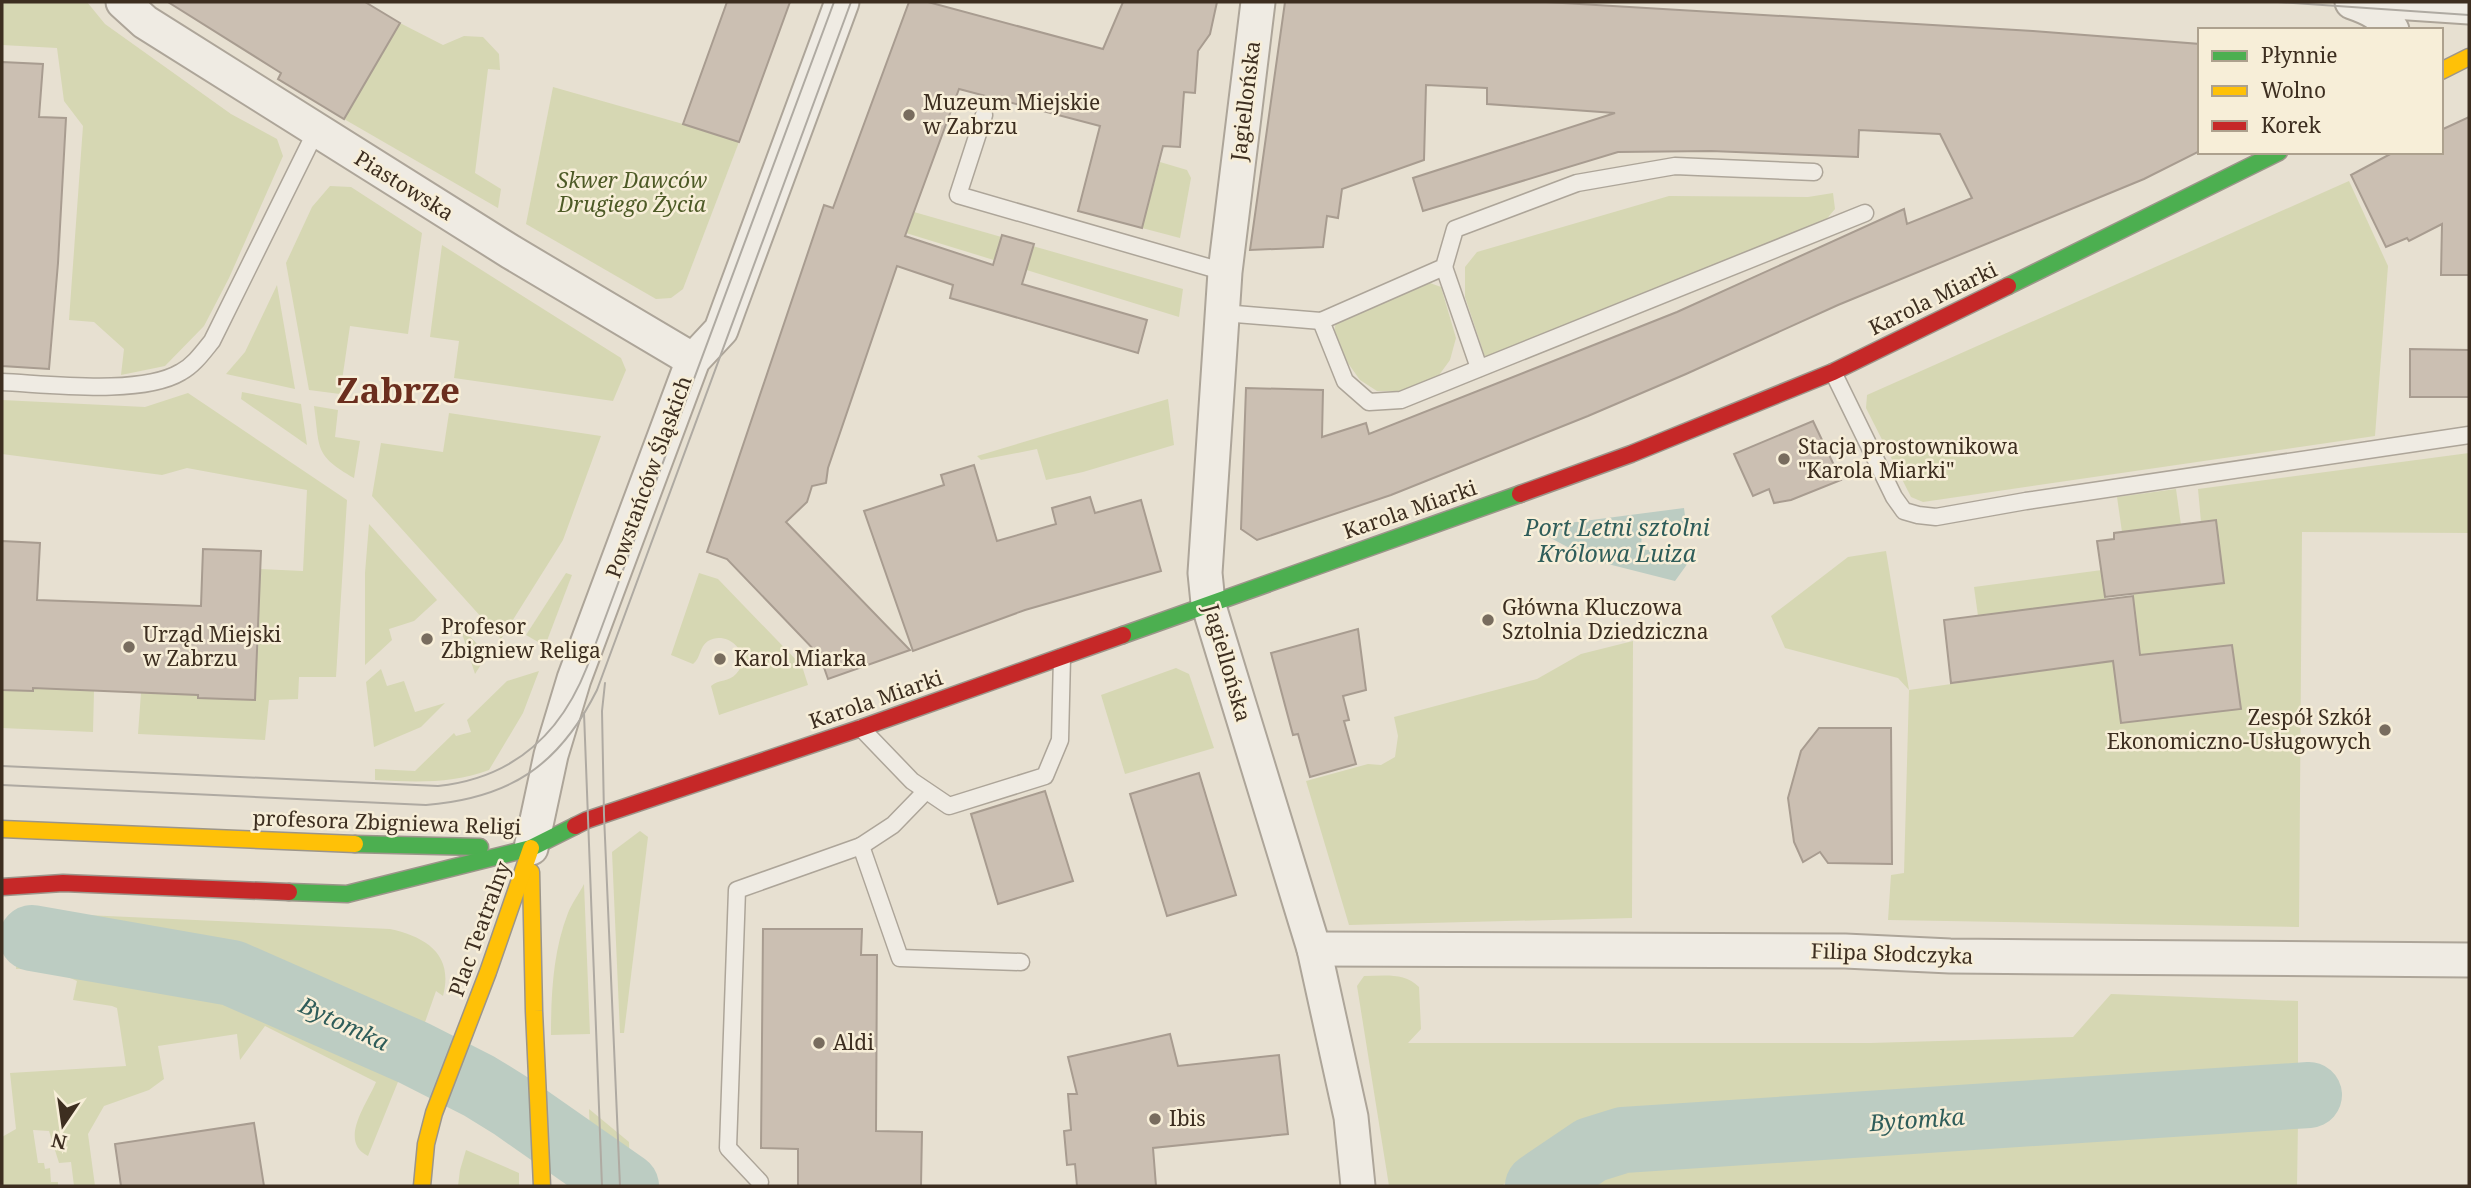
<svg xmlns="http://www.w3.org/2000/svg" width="2471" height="1188" font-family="'Noto Serif',serif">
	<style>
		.green { fill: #d6d7b3 }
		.water { fill: #bcccc2 }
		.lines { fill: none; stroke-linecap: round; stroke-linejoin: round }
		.river { stroke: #bcccc2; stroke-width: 66 }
		.building { fill: #cbbfb2; stroke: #a89c90; stroke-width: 2 }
		.lane-casing { stroke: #ada599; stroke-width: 19 }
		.street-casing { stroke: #ada599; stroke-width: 37 }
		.fast-casing { stroke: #9c958a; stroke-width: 19 }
		.slow-casing { stroke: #9c958a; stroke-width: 19 }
		.jam-casing { stroke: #9c958a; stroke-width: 19 }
		.lane { stroke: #efebe3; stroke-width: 16 }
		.street { stroke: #efebe3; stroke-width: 33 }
		.fast { stroke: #4caf50; stroke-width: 16 }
		.slow { stroke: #ffc107; stroke-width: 16 }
		.jam { stroke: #c62828; stroke-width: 16 }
		.tram { stroke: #afaaa2; stroke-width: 2 }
		.poi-dot { fill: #786c5e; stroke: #f7eed8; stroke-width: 2.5 }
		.labels { text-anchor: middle; stroke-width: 5; stroke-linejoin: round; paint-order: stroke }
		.street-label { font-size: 21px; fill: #3d2e20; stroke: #f7eed8 }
		.poi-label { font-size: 21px; fill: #3d2e20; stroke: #f7eed8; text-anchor: start }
		.park-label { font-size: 21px; font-style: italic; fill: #4d5a26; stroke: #f7eed8 }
		.water-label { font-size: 23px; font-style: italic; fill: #2f5d5a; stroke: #f7eed8 }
		.town-label { font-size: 35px; font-weight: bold; fill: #6b2e1e; stroke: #f7eed8 }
	</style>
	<rect width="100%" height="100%" fill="#e7e0d1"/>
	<g class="green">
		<path d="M2,2H87L105,24L231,114L277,139L283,156L229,278L204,326L165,366L121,375L124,349L94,322L69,320L83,126L64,101L57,48L2,45Z"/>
		<path d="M400,23L443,45L464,36L483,37L499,54L500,70L488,69L475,173L501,189L498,208L344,119Z"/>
		<path d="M553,87L683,124L739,142L683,289L671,298L656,299L526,224Z"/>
		<path d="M1160,162L1187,170L1191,178L1180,238L1142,228Z"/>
		<path d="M2349,181L2388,266L2375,436L1923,502L1911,497L1866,408L1867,395Z"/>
		<path d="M330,186L351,187L422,233L408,334L350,326L340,394L309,390L286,263L312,207Z"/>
		<path d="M1833,193L1835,209L1824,222L1485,357L1465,297V267L1477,252L1669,196L1808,197Z"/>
		<path d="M914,212L1183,289L1179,317L906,233Z"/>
		<path d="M442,245L621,358L626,370L613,401L454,378L459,341L430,337Z"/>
		<path d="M1430,283L1441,287L1456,338L1450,360L1434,382L1399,391H1377L1360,380L1345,359L1333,338L1336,321Z"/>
		<path d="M277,285L295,389L226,374L245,352Z"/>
		<path d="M242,392L301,404L307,445L241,399Z"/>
		<path d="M188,393L347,500L336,677H299L298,699L269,700L265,740L138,734L141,693L198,695L260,569L303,571L307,490L187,468L162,475L2,454V400L145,407Z"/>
		<path d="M1168,399L1174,445L1083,472L1046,480L1037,449L981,460L977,456Z"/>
		<path d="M314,406L338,410L335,437L360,441L354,478C314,455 320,449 314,406Z"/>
		<path d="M449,413L601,436L563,540L501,639L372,496L381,443L443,452Z"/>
		<path d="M2469,453V533L2302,532L2299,927L1888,920L1891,875L1904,873L1909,690L1898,678L1785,648L1771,616L1848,557L1886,551L1909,690L2113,661L2121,723L2240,709L2232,645L2140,655L2133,594L2216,520L2201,522L2198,489Z"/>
		<path d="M2176,489L2181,525L2122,532L2117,497Z"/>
		<path d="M369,524L437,600L414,621L389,629L392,640L365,665V573Z"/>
		<path d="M2102,570L2106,599L1978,616L1974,587Z"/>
		<path d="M566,573L572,575L545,646L526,635Z"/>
		<path d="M699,573L718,579L802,666L808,685L719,715L711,686C719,679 729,682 736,674C754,656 729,629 708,641C699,647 701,658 693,664L671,655Z"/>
		<path d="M459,624L487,655L475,674Z"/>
		<path d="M1633,641L1632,918L1349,925L1306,781L1368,764L1381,765L1395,757L1398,736L1394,717L1537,679L1581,654Z"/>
		<path d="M1176,668L1189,674L1214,748L1125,774L1101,695Z"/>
		<path d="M381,669L387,686L404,681L415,712L445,703L421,727L374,747L366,682Z"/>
		<path d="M539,671L523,713L489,770C453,784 414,782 375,780V769L415,771L454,733L456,736L471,732L467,720L507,681Z"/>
		<path d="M33,688L94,691L93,732L2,728V690L33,691Z"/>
		<path d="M640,831L648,837L624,1033H620L612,852Z"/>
		<path d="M584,884L590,1034L551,1035C551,995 553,951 568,913C572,903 579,894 584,884Z"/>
		<path d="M19,912L390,929C426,937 454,954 443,996L436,991L424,1025L357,1009L236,962L36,922V949L160,974L272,1008L404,1067L368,1156C337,1141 369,1101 376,1082L265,1026L240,1060L237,1034L158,1046L164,1079L149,1090L104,1106L88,1134L95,1186H74L71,1162L59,1163L49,1131L33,1130L38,1163H44L45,1169L50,1168L51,1182H58V1186H2V1137L16,1129L10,1073L126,1066L117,1008L112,1006L73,1000L77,981L61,974L57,964L34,963L33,968L16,969Z"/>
		<path d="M1364,976C1384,976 1404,972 1419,987L1421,1029L1408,1043H1870L2073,1037L2111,994L2298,1001V1068L2253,1081L1646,1114L1555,1152L1501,1186H1389L1357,986Z"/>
		<path d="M589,1109L629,1142L630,1186H592Z"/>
		<path d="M2298,1123L2297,1186H1577L1605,1165L1665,1157L1883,1144Z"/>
		<path d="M466,1150L519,1173V1186H458L460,1170Z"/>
	</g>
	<path class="water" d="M1684,508L1686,524L1642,530L1641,549L1693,556L1675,581L1592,560L1543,534L1549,527L1553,525Z"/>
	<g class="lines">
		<g class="river">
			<path d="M32,938L232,973L414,1053L479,1086L513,1107L626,1186"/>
			<path d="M1538,1186L1591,1150L1623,1140L2309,1095"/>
		</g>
	</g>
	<g class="building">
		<path d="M168,2H365L400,23L344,119L278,79L281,73Z"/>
		<path d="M727,2H790L739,142L683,124Z"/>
		<path d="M909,2H928L1103,49L1123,2H1217L1210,34L1198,51L1195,93L1184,92L1180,147L1163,146L1142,228L1078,211L1100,126L959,89L905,236L993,265L1002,235L1034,244L1022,284L1147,320L1138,353L950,298L953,285L897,266L828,468L826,483L812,486L807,502L786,522L910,650L828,679L820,656L727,559L707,552L824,205L833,208Z"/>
		<path d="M1285,2H1546L2033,31L2200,44V151L2144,179L1838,305L1686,374L1588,416L1391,495L1257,540L1241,529L1246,388L1323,390L1322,437L1366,423L1369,434L1677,312L1904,209L1907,224L1972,198L1940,134L1859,130L1858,157L1711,151L1618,152L1423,211L1413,178L1615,113L1487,104V88L1426,85L1424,160L1342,189L1338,218L1327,216L1323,247L1250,250Z"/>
		<path d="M2,62L43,64L39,117L66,118L58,263L49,369L2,366Z"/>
		<path d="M2469,117V275H2441L2442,224L2409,241L2407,238L2386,247L2351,175L2394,152H2441V130Z"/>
		<path d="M2410,349L2469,350V397H2410Z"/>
		<path d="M1813,421L1841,480L1791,500L1774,503L1769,489L1753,496L1734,454Z"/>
		<path d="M974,465L997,541L1056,524L1052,508L1090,497L1095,513L1141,500L1161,571L1025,610L913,651L864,511L944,485L941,475Z"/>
		<path d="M2216,520L2224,583L2105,597L2097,541L2114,539V533Z"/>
		<path d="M2,541L40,543L37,600L201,606L203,549L261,551L255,700L198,698V695L33,688V691L2,690Z"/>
		<path d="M2133,596L2140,655L2232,645L2241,709L2121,723L2113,661L1951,683L1944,620Z"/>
		<path d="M1358,629L1366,690L1343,696L1349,720L1344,721L1356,764L1310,777L1298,734L1293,735L1271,653Z"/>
		<path d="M1819,728H1891L1892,864L1828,863L1820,852L1803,862L1794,842L1788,798L1801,751Z"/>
		<path d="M1199,773L1236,895L1167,916L1130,794Z"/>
		<path d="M1045,791L1073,881L998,904L971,814Z"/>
		<path d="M763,929H862L861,955H877L876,1131L922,1132L921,1186H798V1149L761,1148Z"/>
		<path d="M1170,1034L1178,1066L1279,1055L1288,1134L1153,1148L1156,1186H1077L1075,1164L1067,1165L1064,1131L1071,1130L1068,1094H1077L1068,1057Z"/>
		<path d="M254,1123L264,1186H121L115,1144Z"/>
	</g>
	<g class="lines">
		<defs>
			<g id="lane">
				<path d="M984,115L958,195L1225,272"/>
				<path d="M1444,267L1479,368"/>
				<path d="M1223,313L1321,321L1444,267L1455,229L1577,183L1675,166L1814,172"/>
				<path d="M1321,321L1345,381L1369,402L1401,400L1865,213"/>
				<path d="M1833,372L1894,497L1904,511L1918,515L1936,517L2026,501L2469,435"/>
				<path d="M2,382C48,384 141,396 181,372C194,365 203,352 212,341L316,131"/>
				<path d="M861,728L912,781L949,806L1045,776L1060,740L1062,657"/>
				<path d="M861,846L893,825L926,791"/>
				<path d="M760,1182L728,1148L737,890L861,846L900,958L1021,962"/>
			</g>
			<g id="street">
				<path d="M123,2L145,22L511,252L693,360"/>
				<path d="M1258,2L1225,272L1205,573L1208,603L1314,949L1351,1117L1358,1186"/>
				<path d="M2352,2C2369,8 2383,14 2392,30"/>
				<path d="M2394,2L2469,7"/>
				<path d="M531,848L551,755L574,679L693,360L721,330L729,308L842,2"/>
				<path d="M1314,949L1845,951L1950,956L2469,960"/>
			</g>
			<g id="fast">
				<path d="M2008,286L2279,152"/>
				<path d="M1123,635L1520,494"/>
				<path d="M355,844L480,847"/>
				<path d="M289,892L347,894L531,848L575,826"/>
			</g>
			<g id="slow">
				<path d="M2441,71L2469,57"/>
				<path d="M2,829L355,844"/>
				<path d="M531,872L534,1011L542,1186"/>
				<path d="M422,1186L426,1144L434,1113L488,972L531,848"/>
			</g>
			<g id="jam">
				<path d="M1520,494L1631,454L1833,372L2008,286"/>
				<path d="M575,826L587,820L861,728L1123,635"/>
				<path d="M2,887L63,883L289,892"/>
			</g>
		</defs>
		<use href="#lane" class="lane-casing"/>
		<use href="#street" class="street-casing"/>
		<use href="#fast" class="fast-casing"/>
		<use href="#slow" class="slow-casing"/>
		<use href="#jam" class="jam-casing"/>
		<use href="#lane" class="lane"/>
		<use href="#street" class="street"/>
		<use href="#fast" class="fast"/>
		<use href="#slow" class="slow"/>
		<use href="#jam" class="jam"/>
		<g class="tram">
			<path d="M2278,2L2469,15"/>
			<path d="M605,683L602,711L604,815L620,1186"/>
			<path d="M584,713L602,1186"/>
			<path d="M2,766L438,786C512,778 560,736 587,667L834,2"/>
			<path d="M2,785L426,805C510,798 559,766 597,690L851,2"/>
		</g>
	</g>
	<g class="poi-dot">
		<circle cx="909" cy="115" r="7"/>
		<circle cx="1784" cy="459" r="7"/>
		<circle cx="1488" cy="620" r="7"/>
		<circle cx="427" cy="639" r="7"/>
		<circle cx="129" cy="647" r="7"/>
		<circle cx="720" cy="659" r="7"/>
		<circle cx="2385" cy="730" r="7"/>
		<circle cx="819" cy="1043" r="7"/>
		<circle cx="1155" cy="1119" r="7"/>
	</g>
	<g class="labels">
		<g class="street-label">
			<text transform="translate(1246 101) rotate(-83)" y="7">Jagiellońska</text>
			<text transform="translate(404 186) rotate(32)" y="7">Piastowska</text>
			<text transform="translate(1933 299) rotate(-26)" y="7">Karola Miarki</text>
			<text transform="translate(649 477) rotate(-70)" y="7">Powstańców Śląskich</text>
			<text transform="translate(1410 510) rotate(-19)" y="7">Karola Miarki</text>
			<text transform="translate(1227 663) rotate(74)" y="7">Jagiellońska</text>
			<text transform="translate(876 700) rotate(-19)" y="7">Karola Miarki</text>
			<text transform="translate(387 823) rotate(2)" y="7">profesora Zbigniewa Religi</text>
			<text transform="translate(480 929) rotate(-70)" y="7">Plac Teatralny</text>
			<text transform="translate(1892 954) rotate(2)" y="7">Filipa Słodczyka</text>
		</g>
		<g class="poi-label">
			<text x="923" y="110">Muzeum Miejskie<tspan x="923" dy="24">w Zabrzu</tspan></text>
			<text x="1798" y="454">Stacja prostownikowa<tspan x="1798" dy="24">"Karola Miarki"</tspan></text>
			<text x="1502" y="615">Główna Kluczowa<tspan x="1502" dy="24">Sztolnia Dziedziczna</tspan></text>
			<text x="441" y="634">Profesor<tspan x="441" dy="24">Zbigniew Religa</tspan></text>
			<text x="143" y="642">Urząd Miejski<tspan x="143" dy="24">w Zabrzu</tspan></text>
			<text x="734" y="666">Karol Miarka</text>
			<text x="2371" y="725" text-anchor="end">Zespół Szkół<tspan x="2371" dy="24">Ekonomiczno-Usługowych</tspan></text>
			<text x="833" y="1050">Aldi</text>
			<text x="1169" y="1126">Ibis</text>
		</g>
		<g class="park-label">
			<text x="632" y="188">Skwer Dawców<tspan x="632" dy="24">Drugiego Życia</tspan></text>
		</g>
		<g class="water-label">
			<text x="1617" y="536">Port Letni sztolni<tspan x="1617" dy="26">Królowa Luiza</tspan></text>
			<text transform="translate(344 1024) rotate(25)" y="8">Bytomka</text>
			<text transform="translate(1917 1120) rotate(-4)" y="8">Bytomka</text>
		</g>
		<g class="town-label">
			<text x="398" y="403">Zabrze</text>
		</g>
	</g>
	<rect width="2471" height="1188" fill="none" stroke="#3d2e20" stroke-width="7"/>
	<rect x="2198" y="28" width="245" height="126" fill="#f7eed8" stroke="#ada18e" stroke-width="2"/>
	<rect x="2212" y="51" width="35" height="10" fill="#4caf50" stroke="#ada18e" stroke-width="2"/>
	<text x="2261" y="63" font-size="21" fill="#3d2e20">Płynnie</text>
	<rect x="2212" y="86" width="35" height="10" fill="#ffc107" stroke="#ada18e" stroke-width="2"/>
	<text x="2261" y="98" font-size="21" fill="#3d2e20">Wolno</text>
	<rect x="2212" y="121" width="35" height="10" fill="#c62828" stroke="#ada18e" stroke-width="2"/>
	<text x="2261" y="133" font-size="21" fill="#3d2e20">Korek</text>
	<g transform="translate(63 1125) rotate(193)" stroke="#f7eed8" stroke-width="5" paint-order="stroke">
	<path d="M0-5L12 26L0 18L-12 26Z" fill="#3d2e20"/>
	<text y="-10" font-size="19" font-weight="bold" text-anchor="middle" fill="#3d2e20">N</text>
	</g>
</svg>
